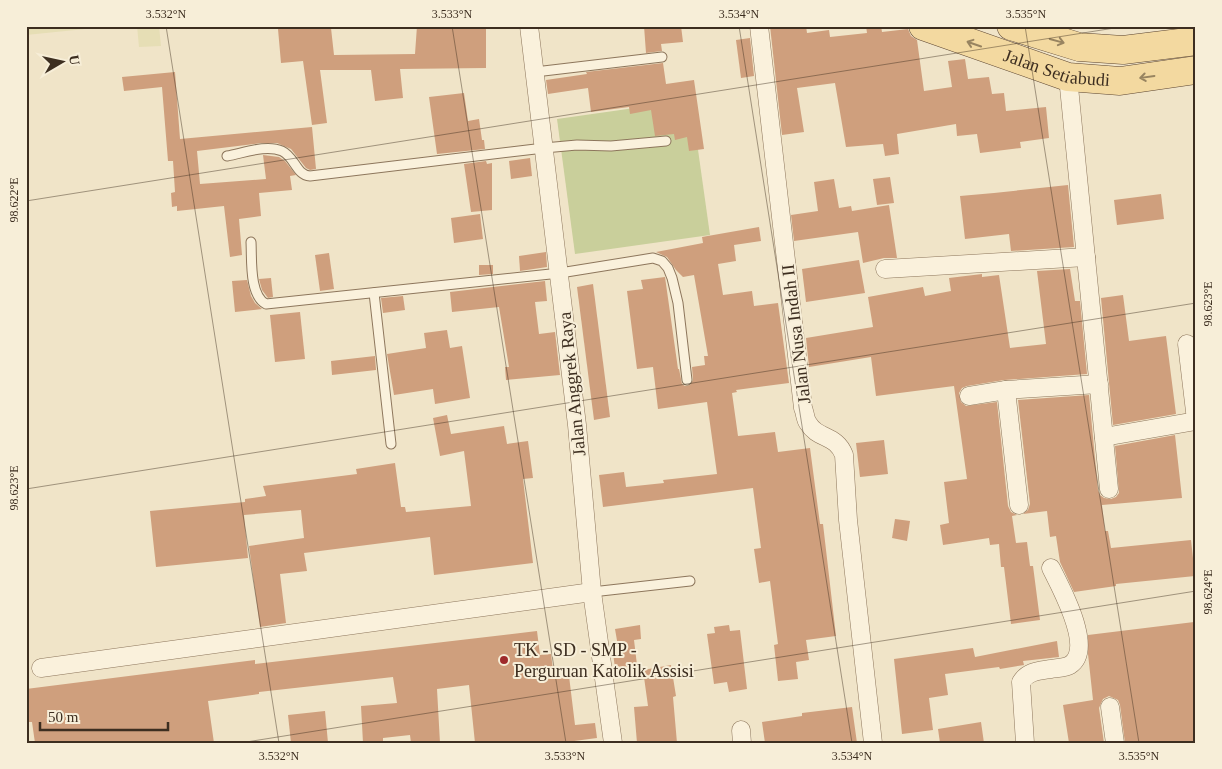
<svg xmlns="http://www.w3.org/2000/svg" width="1222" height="769" font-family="'Times New Roman',serif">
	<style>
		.farmland { fill: #e6deb5 }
		.green { fill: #c9cf9b }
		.building { fill: #cf9f7d }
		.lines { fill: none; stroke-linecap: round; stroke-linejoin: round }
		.service-casing { stroke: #8d765c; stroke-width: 11 }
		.minor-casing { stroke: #8d765c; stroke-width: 19 }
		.primary-casing { stroke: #5b4430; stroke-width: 29 }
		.service { stroke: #faf1dc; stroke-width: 9 }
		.minor { stroke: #faf1dc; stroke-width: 18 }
		.primary { stroke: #f3d9a0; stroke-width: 28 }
		.oneway { stroke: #988460 }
		.ticks { fill: none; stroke: #3d2e20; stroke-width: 1; stroke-opacity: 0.45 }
		.poi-dot { fill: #9e2a2b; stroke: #f7eed8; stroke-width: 2 }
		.labels { text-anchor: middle; stroke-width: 4; stroke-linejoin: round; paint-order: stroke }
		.street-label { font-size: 18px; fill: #3d2e20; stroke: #f7eed8 }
		.poi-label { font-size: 18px; fill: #3d2e20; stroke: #f7eed8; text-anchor: start }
		.neatline { fill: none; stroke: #3d2e20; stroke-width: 2 }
		.ticks-label { font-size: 12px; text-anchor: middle; fill: #3d2e20 }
	</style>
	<rect width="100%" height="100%" fill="#f0e4c8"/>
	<g class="farmland">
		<path d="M26,26H115L26,35Z"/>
		<path d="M137,26H159L161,46L139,47Z"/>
	</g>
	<path class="green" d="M691,100L710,235L575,254L557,119Z"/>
	<g class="building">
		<path d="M279,26H318V29L331,28L334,55L415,54L417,26H486V68L400,69L403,98L375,101L371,70H320L327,123L312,125L303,61L281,63L278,29H280Z"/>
		<path d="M644,26H681L683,42L661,44L662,51L646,53Z"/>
		<path d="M770,26H806L807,33L829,30L830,37L867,33L866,26H881L882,32L908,29L911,36L917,40L924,91L952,87L948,61L965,59L968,79L989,77L992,94L1004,93L1006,111L1046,107L1049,138L1020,142L1021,148L980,153L977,134L957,136L956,124L897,134L899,154L885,156L883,144L846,147L835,83L797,88L804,132L782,135Z"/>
		<path d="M750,38L754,76L741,78L736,40Z"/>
		<path d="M663,63L666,84L694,80L704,149L689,151L687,137L675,140L674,134L655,136L651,110L630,114L629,107L591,112L588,88L548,94L546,80L587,74L586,72Z"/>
		<path d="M175,72L180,139L312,127L316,169L310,170L306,168L291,149L277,143H261L197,151L200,184L266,179L263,155L279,157L285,161L296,175L290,176L292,190L259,193L261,216L239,219L242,255L230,257L224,206L177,211V206L172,207L171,193L175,192L173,161H168L162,87L124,91L122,77Z"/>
		<path d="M464,93L468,121L479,119L482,140H484L485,149L437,154L429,97Z"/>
		<path d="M530,158L532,176L511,179L509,161Z"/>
		<path d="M486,161L487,164L492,163V210L471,212L464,164Z"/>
		<path d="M890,177L894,203L877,205L873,179Z"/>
		<path d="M834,179L839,208L851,206L852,211L889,205L897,258H884L863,263L858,232L794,241L791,215L818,211L814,182Z"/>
		<path d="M1068,185L1074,247L1011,251L1009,234L965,239L960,196L994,193Z"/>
		<path d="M1161,194L1164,219L1117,225L1114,200Z"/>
		<path d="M480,214L483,239L454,243L451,218Z"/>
		<path d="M759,227L761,241L734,245L736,261L718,264L723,295L752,291L754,306L778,303L789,383L736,390L737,392L732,393L738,436L775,432L778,452L810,448L820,524H823L836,636L806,640L809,660L796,662L798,679L778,681L774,645L778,644L770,581L759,583L754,549L761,548L753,488L603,507L599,475L624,472L626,487L664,483L663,480L717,474L707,402L658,409L653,367L637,369L627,291L643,289L641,280L665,277L678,369H679L682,384L685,386L690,385L693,380L692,367L705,365L704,356H708L694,275L683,277L676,270L667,257L656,252L703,243L702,237Z"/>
		<path d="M546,252L547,267L520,271L519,256Z"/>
		<path d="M329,253L334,289L320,291L315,255Z"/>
		<path d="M859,260L865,293L806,302L802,269Z"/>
		<path d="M479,265H493V274L479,275Z"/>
		<path d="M1070,269L1075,301H1080L1087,374L1004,380L967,386L962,388L959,393L961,402L966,406L997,402L1008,506L1011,512L1017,515L1012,516L1016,543L1027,542L1030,566H1033L1040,620L1011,624L1004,567H1001L999,544L990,545L989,538L943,545L940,525L949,523L944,482L967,479L954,386L876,396L871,357L809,367L806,338L873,327L868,297L923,287L925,296L951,291L949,278L982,274V277L999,275L1010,348L1046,344L1037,271Z"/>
		<path d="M271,278L273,297L268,298L262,290L259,279Z"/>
		<path d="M247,280L251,296L255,303L262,309L235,312L232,281Z"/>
		<path d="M545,281L547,301L535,302L539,334L555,332L560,375L506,380L505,367H509L499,307L452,312L450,292Z"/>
		<path d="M593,284L610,417L594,420L577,287Z"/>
		<path d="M1123,295L1129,341L1166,336L1176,414L1113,425L1101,298Z"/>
		<path d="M403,296L405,310L383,313L381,298Z"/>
		<path d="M300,312L305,359L275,362L270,315Z"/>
		<path d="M447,330L450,348L462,346L470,398L435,404L433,389L394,395L387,354L426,348L424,333Z"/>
		<path d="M375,356L376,370L332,375L331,361Z"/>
		<path d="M1089,395L1098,490L1100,495L1104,498L1111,499L1116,497L1119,493L1115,446L1175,435L1182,498L1102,505L1105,531H1108L1111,548L1191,540L1195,576L1116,584V586L1074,592L1060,562L1056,536L1050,537L1047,511L1023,514L1028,510L1030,504L1018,400Z"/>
		<path d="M447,415L451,434L504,426L507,444L528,441L533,478L523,479L533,563L434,575L430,537L304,553L307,571L280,574L286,623L260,627L249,546L304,538L301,510L244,515L248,558L156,567L150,511L245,502V499L266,496L263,486L357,474L356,469L395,463L401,507H405L406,512L471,506L464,451L440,456L433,418Z"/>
		<path d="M884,440L888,474L860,477L856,443Z"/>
		<path d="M895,519L910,521L907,541L892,538Z"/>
		<path d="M1194,622L1196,743H1125L1120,705L1118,700L1109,696L1103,699L1099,708L1104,743H1069L1063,705L1093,700L1088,654V635Z"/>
		<path d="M640,625L641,639L634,640L637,665L615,668L613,653L619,652L615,629Z"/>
		<path d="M729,625L730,631L740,630L747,689L729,692L727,682L714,684L707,634L715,633L714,627Z"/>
		<path d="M537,631L540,655L551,654L554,678L569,676L575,725L595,723L597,738L559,743H475L469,685L437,689L440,743H411L410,735L383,738V743H363L361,706L397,703L393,677L259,692V694L208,701L214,743H35L32,722H26V689L255,660V664Z"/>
		<path d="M1057,641L1059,657L1023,661L1024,665L1000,669L999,667L945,674L948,695L929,698L933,730L902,734L894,659L973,648L975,657Z"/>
		<path d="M671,665L676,696L673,697L677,743H637L634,707L648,706L643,670Z"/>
		<path d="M852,707L857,743H765L762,722L802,716V713Z"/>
		<path d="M325,711L328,743H291L288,715Z"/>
		<path d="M981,722L984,743H940L938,729Z"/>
	</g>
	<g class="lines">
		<defs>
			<g id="service">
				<path d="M535,72L662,57"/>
				<path d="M227,156C244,153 266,144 282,151C295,157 296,175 310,176L544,148L577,145L611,146L666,141"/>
				<path d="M251,242C252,259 249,295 266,304L560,273L653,258L662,261L668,268L672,278L678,303L687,380"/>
				<path d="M374,293L391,444"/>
				<path d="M592,592L690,581"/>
			</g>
			<g id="minor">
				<path d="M529,26L577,425L592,592L613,743"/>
				<path d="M759,26L803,408C805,412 805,419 808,423C818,440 836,434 844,455L848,520L873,743"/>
				<path d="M1068,77L1109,489"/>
				<path d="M885,269L1086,257"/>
				<path d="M1187,344L1196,420"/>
				<path d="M1006,390L1019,505"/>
				<path d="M969,396L1006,390L1099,384"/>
				<path d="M1104,437L1196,421"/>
				<path d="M41,668L592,592"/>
				<path d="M1110,707L1115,743"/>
				<path d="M741,730L742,743"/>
				<path d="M1025,743L1021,682C1028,671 1038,671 1051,669C1056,668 1065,668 1070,665C1095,649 1060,586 1051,568"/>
			</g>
			<g id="primary">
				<path id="s1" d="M923,26L1068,77L1120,81L1196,70"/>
				<path d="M1011,26L1079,47L1123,50L1196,41"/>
			</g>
		</defs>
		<use href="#service" class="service-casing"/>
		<use href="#minor" class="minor-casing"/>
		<use href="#primary" class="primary-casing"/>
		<use href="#service" class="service"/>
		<use href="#minor" class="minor"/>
		<use href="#primary" class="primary"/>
	</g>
	<defs><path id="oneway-shaft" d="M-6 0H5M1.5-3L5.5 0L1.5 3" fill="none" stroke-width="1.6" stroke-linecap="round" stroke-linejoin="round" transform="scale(1.25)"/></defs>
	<g class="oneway">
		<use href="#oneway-shaft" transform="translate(1057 41) rotate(15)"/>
		<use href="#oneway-shaft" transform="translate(974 44) rotate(-161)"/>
		<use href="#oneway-shaft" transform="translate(1147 77) rotate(172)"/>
	</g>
	<path class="ticks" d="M166,26L279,743M452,26L566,743M739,26L852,743M1025,26L1139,743M26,201L1127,26M26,489L1196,303M240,743L1196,591"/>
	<circle class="poi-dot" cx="504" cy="660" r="5"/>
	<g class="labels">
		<g class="street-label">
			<text dy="6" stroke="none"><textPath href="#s1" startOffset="141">Jalan Setiabudi</textPath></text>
			<text transform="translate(796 334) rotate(-97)" y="6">Jalan Nusa Indah II</text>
			<text transform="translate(572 384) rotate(-96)" y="6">Jalan Anggrek Raya</text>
		</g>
		<g class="poi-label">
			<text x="514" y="656">TK - SD - SMP -<tspan x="514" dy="21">Perguruan Katolik Assisi</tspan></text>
		</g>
	</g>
	<rect width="1222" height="769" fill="none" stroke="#f7eed8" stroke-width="55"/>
	<g transform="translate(62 62) rotate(81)" stroke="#f7eed8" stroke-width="4" paint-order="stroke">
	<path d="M0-4L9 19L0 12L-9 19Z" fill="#3d2e20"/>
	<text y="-8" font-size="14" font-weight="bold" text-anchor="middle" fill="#3d2e20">U</text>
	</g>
	<path d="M40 722v8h128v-8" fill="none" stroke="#3d2e20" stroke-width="2.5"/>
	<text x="48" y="722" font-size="15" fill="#3d2e20" stroke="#f7eed8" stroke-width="4" paint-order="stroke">50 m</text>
	<rect x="28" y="28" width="1166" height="714" class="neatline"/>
	<g class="ticks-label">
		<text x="166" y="18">3.532°N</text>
		<text x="452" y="18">3.533°N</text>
		<text x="739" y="18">3.534°N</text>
		<text x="1026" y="18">3.535°N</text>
		<text transform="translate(14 200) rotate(-90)" y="4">98.622°E</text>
		<text transform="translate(1208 304) rotate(-90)" y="4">98.623°E</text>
		<text transform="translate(14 488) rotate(-90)" y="4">98.623°E</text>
		<text transform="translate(1208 592) rotate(-90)" y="4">98.624°E</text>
		<text x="279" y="760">3.532°N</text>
		<text x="565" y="760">3.533°N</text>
		<text x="852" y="760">3.534°N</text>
		<text x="1139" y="760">3.535°N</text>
	</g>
</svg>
